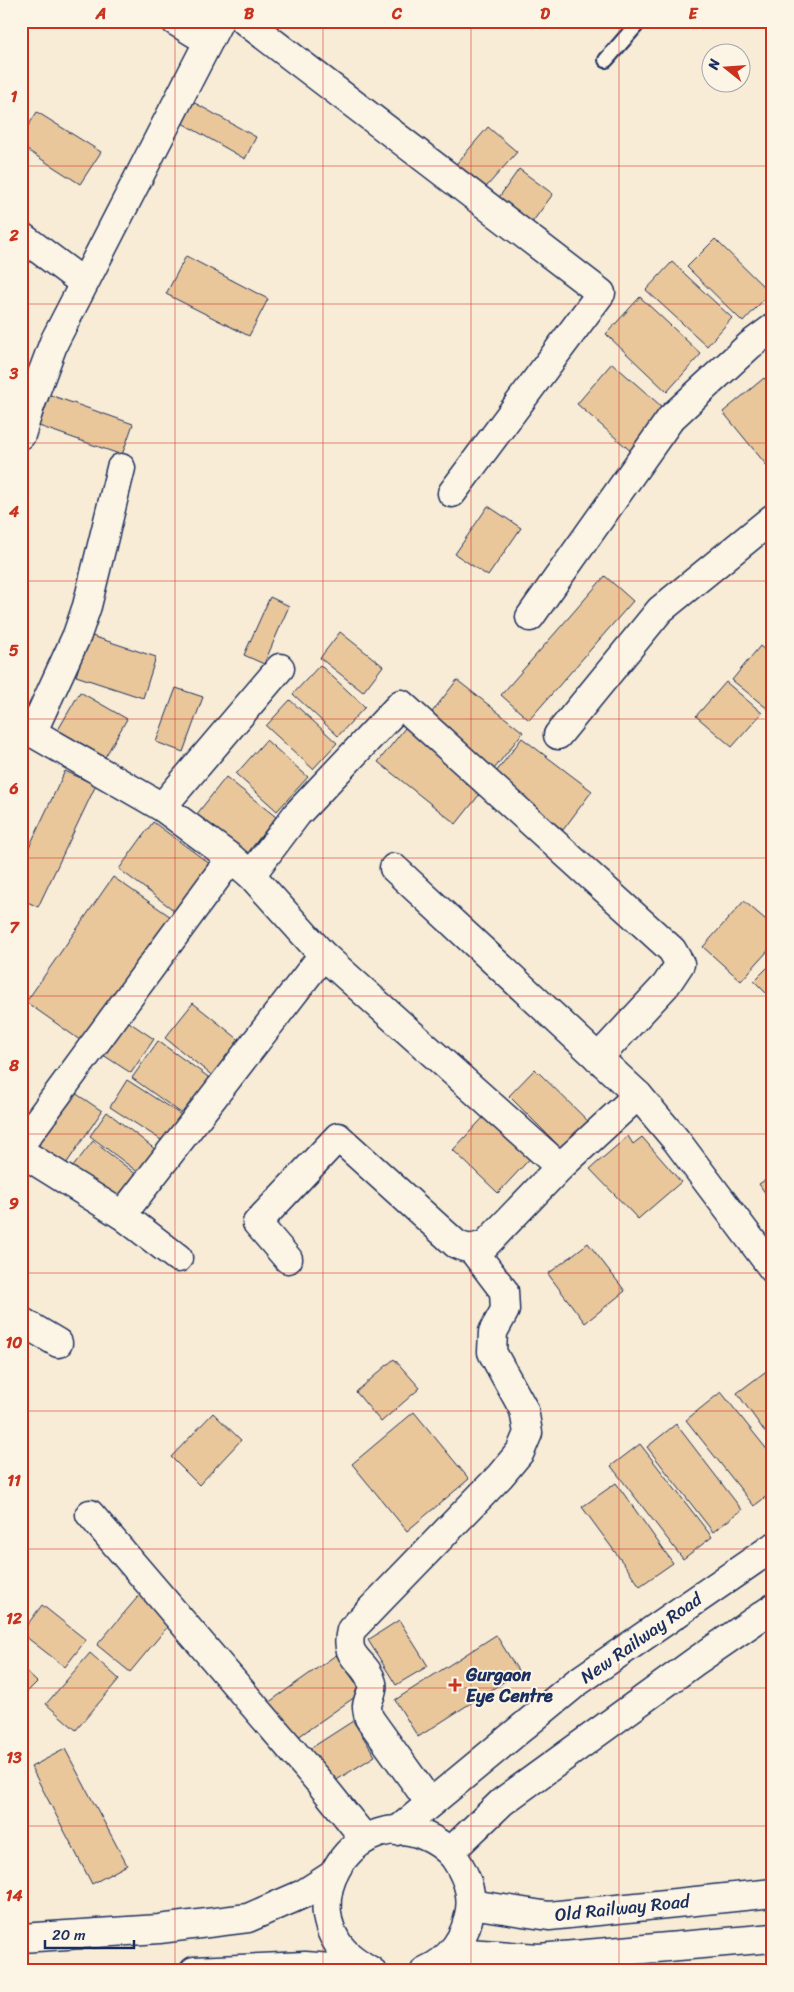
<svg xmlns="http://www.w3.org/2000/svg" width="794" height="1992" font-family="Sriracha,sans-serif">
	<style>
		.building { fill: #e9c79b; stroke: #1b2f5e }
		.lines { fill: none; stroke-linecap: round; stroke-linejoin: round }
		.service-casing { stroke: #1b2f5e; stroke-width: 18 }
		.minor-casing { stroke: #1b2f5e; stroke-width: 31 }
		.secondary-casing { stroke: #1b2f5e; stroke-width: 31 }
		.service { stroke: #fcf5e5; stroke-width: 14 }
		.minor { stroke: #fcf5e5; stroke-width: 28 }
		.secondary { stroke: #fcf5e5; stroke-width: 28 }
		.grid { fill: none; stroke: #c8321e; stroke-width: 1; stroke-opacity: 0.55 }
		.poi-dot { fill: #c8321e; stroke: #fcf5e5; stroke-width: 2 }
		.labels { text-anchor: middle; stroke-width: 4; stroke-linejoin: round; paint-order: stroke }
		.street-label { font-size: 18px; fill: #1b2f5e; stroke: #fcf5e5 }
		.poi-label { font-size: 18px; font-weight: bold; fill: #1b2f5e; stroke: #fcf5e5; text-anchor: start }
		.neatline { fill: none; stroke: #c8321e; stroke-width: 2 }
		.grid-label { font-size: 16px; text-anchor: middle; font-weight: bold; fill: #c8321e }
	</style>
	<rect width="100%" height="100%" fill="#f8ecd6"/>
	<filter id="ink" filterUnits="userSpaceOnUse"><feTurbulence type="fractalNoise" baseFrequency=".02" numOctaves="2"/><feDisplacementMap in="SourceGraphic" scale="10" xChannelSelector="R" yChannelSelector="G"/><feConvolveMatrix kernelMatrix="1 2 1 2 8 2 1 2 1" color-interpolation-filters="sRGB"/></filter>
	<g filter="url(#ink)">
		<g class="building">
			<path d="M193,102L256,137L245,159L182,123Z"/>
			<path d="M37,112L101,152L80,184L21,146V137Z"/>
			<path d="M488,127L517,152L480,194L452,169Z"/>
			<path d="M519,169L553,194L528,228L495,203Z"/>
			<path d="M715,239L770,293L743,322L687,267Z"/>
			<path d="M186,256L268,299L249,336L166,294Z"/>
			<path d="M672,262L732,318L707,346L646,290Z"/>
			<path d="M640,297L701,354L667,392L606,334Z"/>
			<path d="M612,363L669,413L634,454L577,404Z"/>
			<path d="M764,378L773,388V463L768,467L723,412Z"/>
			<path d="M50,395L133,424L122,455L39,426Z"/>
			<path d="M488,506L521,528L488,576L455,554Z"/>
			<path d="M605,576L633,601L529,720L501,695Z"/>
			<path d="M270,597L289,606L264,664L244,655Z"/>
			<path d="M340,632L383,666L363,692L320,658Z"/>
			<path d="M89,635L156,657L143,698L76,676Z"/>
			<path d="M760,646L773,657V705L769,710L732,680Z"/>
			<path d="M320,665L365,707L338,736L293,694Z"/>
			<path d="M457,680L523,732L491,773L425,721Z"/>
			<path d="M726,682L762,713L732,747L696,716Z"/>
			<path d="M176,688L203,697L183,752L156,742Z"/>
			<path d="M80,692L127,719L105,757L58,730Z"/>
			<path d="M290,700L337,743L313,769L266,726Z"/>
			<path d="M409,723L487,785L456,824L378,762Z"/>
			<path d="M522,738L592,791L563,830L493,776Z"/>
			<path d="M266,740L308,777L277,811L236,774Z"/>
			<path d="M65,771L96,785L38,907L21,899V864Z"/>
			<path d="M226,777L276,817L243,859L193,819Z"/>
			<path d="M153,822L210,864L175,911L119,869Z"/>
			<path d="M113,877L174,919L87,1045L26,1002Z"/>
			<path d="M744,901L773,926V945L741,981L703,947Z"/>
			<path d="M773,962V1000L754,981Z"/>
			<path d="M193,1003L247,1046L219,1081L165,1038Z"/>
			<path d="M120,1016L154,1039L131,1073L97,1051Z"/>
			<path d="M158,1041L214,1081L188,1118L132,1078Z"/>
			<path d="M535,1069L593,1126L566,1153L509,1096Z"/>
			<path d="M127,1080L189,1120L172,1147L110,1107Z"/>
			<path d="M72,1091L102,1111L64,1167L34,1148Z"/>
			<path d="M492,1108L537,1151L498,1193L453,1150Z"/>
			<path d="M107,1112L156,1150L139,1173L90,1136Z"/>
			<path d="M628,1136L633,1144L642,1137L681,1182L638,1219L590,1169Z"/>
			<path d="M93,1141L137,1175L116,1202L72,1168Z"/>
			<path d="M773,1175V1204L759,1184Z"/>
			<path d="M588,1243L625,1291L585,1323L548,1274Z"/>
			<path d="M394,1359L420,1388L381,1422L356,1392Z"/>
			<path d="M773,1366V1443L737,1393Z"/>
			<path d="M721,1392L773,1457V1491L754,1506L686,1420Z"/>
			<path d="M414,1412L469,1479L407,1531L352,1464Z"/>
			<path d="M213,1413L241,1440L199,1485L171,1457Z"/>
			<path d="M676,1424L742,1510L713,1532L647,1447Z"/>
			<path d="M640,1444L712,1537L683,1559L611,1466Z"/>
			<path d="M616,1483L673,1563L640,1586L582,1507Z"/>
			<path d="M142,1592L174,1619L130,1672L97,1645Z"/>
			<path d="M42,1605L86,1640L65,1667L21,1633Z"/>
			<path d="M399,1620L428,1666L396,1685L368,1640Z"/>
			<path d="M496,1635L519,1672L418,1737L395,1700Z"/>
			<path d="M90,1653L119,1679L76,1730L46,1704Z"/>
			<path d="M336,1655L362,1692L291,1742L265,1705Z"/>
			<path d="M21,1667L37,1682L21,1698Z"/>
			<path d="M353,1721L375,1756L327,1786L305,1752Z"/>
			<path d="M65,1749L127,1865L92,1884L31,1767Z"/>
		</g>
		<g class="lines">
			<defs>
				<path id="service" d="M606,60L640,21"/>
				<g id="minor">
					<path d="M175,21L208,41"/>
					<path d="M245,21L601,293L452,493"/>
					<path d="M21,236L84,283"/>
					<path d="M21,435L30,406L54,342L219,21"/>
					<path d="M530,617L671,418L750,345L773,328"/>
					<path d="M21,726L162,807L231,858L251,875L323,955L560,1167"/>
					<path d="M33,731L77,635L87,606L121,468"/>
					<path d="M558,735L660,610L773,518"/>
					<path d="M162,807L280,668"/>
					<path d="M394,868L638,1095L676,1140L773,1269"/>
					<path d="M251,875L297,814L401,704L672,950L680,964L666,985L598,1058"/>
					<path d="M21,1144L231,858"/>
					<path d="M21,1152L122,1215L178,1258"/>
					<path d="M122,1215L323,955"/>
					<path d="M288,1259L257,1223L338,1137L456,1244C468,1250 474,1249 486,1244L560,1167L638,1095"/>
					<path d="M21,1321L58,1343"/>
					<path d="M90,1514L320,1783L365,1839"/>
					<path d="M430,1803L369,1718C368,1714 367,1710 367,1706C368,1698 374,1691 372,1683C366,1659 343,1661 351,1630L500,1476L520,1452L528,1433L524,1410L492,1352L493,1332L505,1310L504,1291L472,1249"/>
				</g>
				<g id="secondary">
					<path d="M397,1831L576,1683L773,1547"/>
					<path d="M450,1852L502,1802L696,1661L773,1608"/>
					<path d="M471,1904L549,1916L773,1893"/>
					<path d="M21,1938L159,1929L248,1918L303,1894L331,1876"/>
					<path d="M453,1952L539,1958L773,1938"/>
					<path d="M194,1971L305,1966L371,1971"/>
					<path d="M371,1971C358,1963 345,1955 337,1942C302,1886 361,1810 423,1835C435,1840 446,1847 454,1857C465,1873 473,1890 470,1910C466,1937 451,1960 425,1971"/>
				</g>
			</defs>
			<use href="#service" class="service-casing"/>
			<use href="#minor" class="minor-casing"/>
			<use href="#secondary" class="secondary-casing"/>
			<use href="#service" class="service"/>
			<use href="#minor" class="minor"/>
			<use href="#secondary" class="secondary"/>
		</g>
	</g>
	<path class="grid" d="M175,21V1971M323,21V1971M471,21V1971M619,21V1971M21,166H773M21,304H773M21,443H773M21,581H773M21,719H773M21,858H773M21,996H773M21,1134H773M21,1273H773M21,1411H773M21,1549H773M21,1688H773M21,1826H773"/>
	<path class="poi-dot" d="M452.5 1677.5h5v5h5v5h-5v5h-5v-5h-5v-5h5z"/>
	<g class="labels">
		<g class="street-label">
			<text transform="translate(641 1638) rotate(-35)" y="6">New Railway Road</text>
			<text transform="translate(622 1908) rotate(-6)" y="6">Old Railway Road</text>
		</g>
		<g class="poi-label">
			<text x="466" y="1681">Gurgaon<tspan x="466" dy="21">Eye Centre</tspan></text>
		</g>
	</g>
	<rect width="794" height="1992" fill="none" stroke="#fcf5e5" stroke-width="55"/>
	<g transform="translate(726 68) rotate(287)"><circle r="24" fill="#fcf5e5" stroke="#a2a6af"/>
	<path d="M0-4L9 19L0 12L-9 19Z" fill="#c8321e"/>
	<text y="-8" font-size="14" font-weight="bold" text-anchor="middle" fill="#1b2f5e">N</text>
	</g>
	<path d="M45 1940v8h89v-8" fill="none" stroke="#1b2f5e" stroke-width="2.5"/>
	<text x="52" y="1940" font-size="15" fill="#1b2f5e" stroke="#fcf5e5" stroke-width="4" paint-order="stroke">20 m</text>
	<rect x="28" y="28" width="738" height="1936" class="neatline"/>
	<g class="grid-label">
		<text x="101" y="19">A</text>
		<text x="249" y="19">B</text>
		<text x="397" y="19">C</text>
		<text x="545" y="19">D</text>
		<text x="693" y="19">E</text>
		<text x="14" y="102">1</text>
		<text x="14" y="241">2</text>
		<text x="14" y="379">3</text>
		<text x="14" y="517">4</text>
		<text x="14" y="656">5</text>
		<text x="14" y="794">6</text>
		<text x="14" y="933">7</text>
		<text x="14" y="1071">8</text>
		<text x="14" y="1209">9</text>
		<text x="14" y="1348">10</text>
		<text x="14" y="1486">11</text>
		<text x="14" y="1624">12</text>
		<text x="14" y="1763">13</text>
		<text x="14" y="1901">14</text>
	</g>
</svg>
